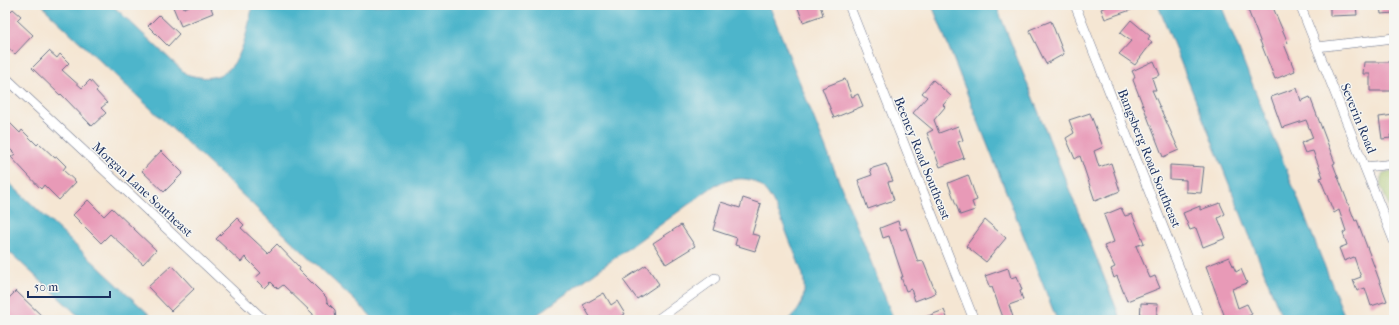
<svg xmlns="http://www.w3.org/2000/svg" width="1399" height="325" font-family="'IM FELL French Canon',serif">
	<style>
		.green { fill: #a6c168; stroke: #607863 }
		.water { fill: #4db5cb; stroke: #347294 }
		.building { fill: #e89ab7 }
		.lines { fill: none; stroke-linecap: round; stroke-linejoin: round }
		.street-casing { stroke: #676f87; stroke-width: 10 }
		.street { stroke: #fff; stroke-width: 9 }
		.labels { text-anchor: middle; stroke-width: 3; stroke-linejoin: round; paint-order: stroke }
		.street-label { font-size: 13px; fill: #1b2f5e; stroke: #f6f6f2 }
	</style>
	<rect width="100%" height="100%" fill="#f6f6f2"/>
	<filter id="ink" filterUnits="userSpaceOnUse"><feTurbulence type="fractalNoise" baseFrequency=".025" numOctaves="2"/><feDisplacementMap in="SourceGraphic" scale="8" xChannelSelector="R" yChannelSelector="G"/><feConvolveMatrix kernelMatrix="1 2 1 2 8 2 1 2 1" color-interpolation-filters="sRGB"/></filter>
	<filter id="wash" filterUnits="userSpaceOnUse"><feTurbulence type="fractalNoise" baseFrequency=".012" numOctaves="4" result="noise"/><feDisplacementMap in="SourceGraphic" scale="16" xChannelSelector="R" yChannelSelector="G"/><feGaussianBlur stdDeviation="0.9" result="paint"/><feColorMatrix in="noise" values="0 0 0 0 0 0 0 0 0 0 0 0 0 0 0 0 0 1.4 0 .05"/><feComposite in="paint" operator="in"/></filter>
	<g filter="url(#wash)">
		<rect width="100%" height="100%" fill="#f5e6d3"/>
		<path class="green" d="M1394,170V219L1380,184L1383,173Z"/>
		<g class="water">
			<path d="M43,5H112L186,74C239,91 244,43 253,5H769L894,320H788C804,308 806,293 803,275C797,258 790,242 784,226C769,190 758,167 715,185L530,320H374L369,314L47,11Z"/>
			<path d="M932,5H996L1121,320H1057Z"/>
			<path d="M1158,5H1221L1346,320H1283Z"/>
			<path d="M5,179L155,320H83L5,248Z"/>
		</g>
		<g id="blocks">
			<g class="building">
				<path d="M179,5H183L184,8L192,5H210L213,13L181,26L173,7Z"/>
				<path d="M797,5H820L823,15L803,22Z"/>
				<path d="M1104,5H1142V6L1105,19L1101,9L1105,7Z"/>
				<path d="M1246,5H1272L1288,43L1284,44L1295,71L1275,79Z"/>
				<path d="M1330,5H1356L1357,15L1330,16Z"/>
				<path d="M1380,5H1394V13L1381,14Z"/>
				<path d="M13,9L21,16L17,20L33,35L15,54L5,45V17Z"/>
				<path d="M159,15L179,34L168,46L148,26Z"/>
				<path d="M1131,20L1150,36L1148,39L1152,42L1135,65L1119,54L1131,41L1120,33Z"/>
				<path d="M1051,21L1064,54L1046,64L1029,30Z"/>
				<path d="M49,51L57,58L60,54L69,63L62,70L82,88L90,80L98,89L96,91L107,103L101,108L106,113L92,126L61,94L60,95L32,68Z"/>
				<path d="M1154,61L1160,75L1152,78L1156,90H1152L1179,150L1163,157L1133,80L1135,77L1132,71Z"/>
				<path d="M1364,62H1394V91H1370V74H1363Z"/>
				<path d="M845,79L852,97L858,94L863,106L834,118L822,88Z"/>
				<path d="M933,80L951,96L943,105L945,107L934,120L939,133L958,126L963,140L958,142L964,158L940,167L927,133L933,130L913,113L927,97L922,93Z"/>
				<path d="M1297,88L1301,101L1310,97L1335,163L1333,164L1355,221L1357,220L1387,301L1371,306L1365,288L1357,291L1353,280L1361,277L1354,257L1344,261L1339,248L1347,245L1343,233L1346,231L1339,210L1334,213L1320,178L1323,177L1313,151L1305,153L1301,143L1313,138L1306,120L1282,128L1271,97Z"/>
				<path d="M1090,113L1103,147L1094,151L1099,167L1111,163L1120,191L1095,201L1080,156L1075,159L1066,138L1074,133L1069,120Z"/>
				<path d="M1394,115V134L1390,135L1391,138L1382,139L1379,117Z"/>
				<path d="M5,118L20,133L22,130L37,145L39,143L55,158L57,157L66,166L63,170L76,182L59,200L44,185L41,189L11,157L15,154L5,144Z"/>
				<path d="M161,151L183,173L164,192L142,171Z"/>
				<path d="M886,164L893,181L888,182L894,200L868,209L858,180L872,175L870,169Z"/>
				<path d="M1170,165L1204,167L1201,193L1186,192V180L1170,179Z"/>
				<path d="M968,175L977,200L972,202L975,210L960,215L948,183Z"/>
				<path d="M743,198L761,204L752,234L760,236L755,251L735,245L737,238L713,230L721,202L740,208Z"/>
				<path d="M88,200L104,216L112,208L156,250L143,264L110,234L101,243L73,215Z"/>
				<path d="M1220,203L1225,214L1218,218L1226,238L1203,247L1196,228L1190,230L1183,213L1200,206V210Z"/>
				<path d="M1121,208L1125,216L1132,214L1144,243L1136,246L1150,278L1155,276L1160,288L1127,301L1117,276L1114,278L1111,269L1115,267L1104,246L1114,242L1104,215Z"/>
				<path d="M237,218L244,225L241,228L268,253L277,244L300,268L299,270L326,297L327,302L335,310L336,320H313V314L283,285L278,289L271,282L265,288L255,278L261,273L245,257L241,262L216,239Z"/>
				<path d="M985,220L1006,238L986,262L966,246Z"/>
				<path d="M898,221L901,230L906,228L918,262L923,261L936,293L915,301L911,289L906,291L901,277H903L889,236L883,238L880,228Z"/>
				<path d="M681,225L695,246L666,264L653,243Z"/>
				<path d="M1229,257L1236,272L1241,269L1247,283L1232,289L1238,308L1247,304L1252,314L1245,318L1246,320H1226L1206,266Z"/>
				<path d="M172,265L194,289L171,311L148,287Z"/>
				<path d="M646,265L659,284L637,299L623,280Z"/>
				<path d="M1008,268L1011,278L1017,276L1022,290L1020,291L1023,300L1009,305L1014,320H1004L992,287L990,288L985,276Z"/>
				<path d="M16,291L46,320H9L5,317V302Z"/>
				<path d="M604,293L611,305L617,301L625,314L615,320H592L583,305Z"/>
				<path d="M1141,303L1158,304L1156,320H1140Z"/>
				<path d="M944,310L948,320H920V319Z"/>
			</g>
		</g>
	</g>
	<g filter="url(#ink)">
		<use href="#blocks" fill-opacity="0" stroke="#676f87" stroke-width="1"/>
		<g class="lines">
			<defs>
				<g id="street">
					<path d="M849,5L974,320"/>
					<path d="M1075,5L1200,320"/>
					<path d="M1300,5L1394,241"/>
					<path d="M1317,47L1394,38"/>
					<path d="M5,77L264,320"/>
					<path d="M1365,167L1394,164"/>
					<path d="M657,320L715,278"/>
				</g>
			</defs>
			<use href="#street" class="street-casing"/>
			<use href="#street" class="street"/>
		</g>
	</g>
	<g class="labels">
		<g class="street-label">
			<text transform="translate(1359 118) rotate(68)" y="5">Severin Road</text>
			<text transform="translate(923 158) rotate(68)" y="5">Beeney Road Southeast</text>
			<text transform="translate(1150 158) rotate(68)" y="5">Bangsberg Road Southeast</text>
			<text transform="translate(143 189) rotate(43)" y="5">Morgan Lane Southeast</text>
		</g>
	</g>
	<rect width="1399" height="325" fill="none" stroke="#f6f6f2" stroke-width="20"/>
	<path d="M28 291v6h82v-6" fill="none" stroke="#1b2f5e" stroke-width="2"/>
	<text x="34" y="291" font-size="12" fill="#1b2f5e" stroke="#f6f6f2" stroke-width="3" paint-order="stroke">50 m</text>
</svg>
